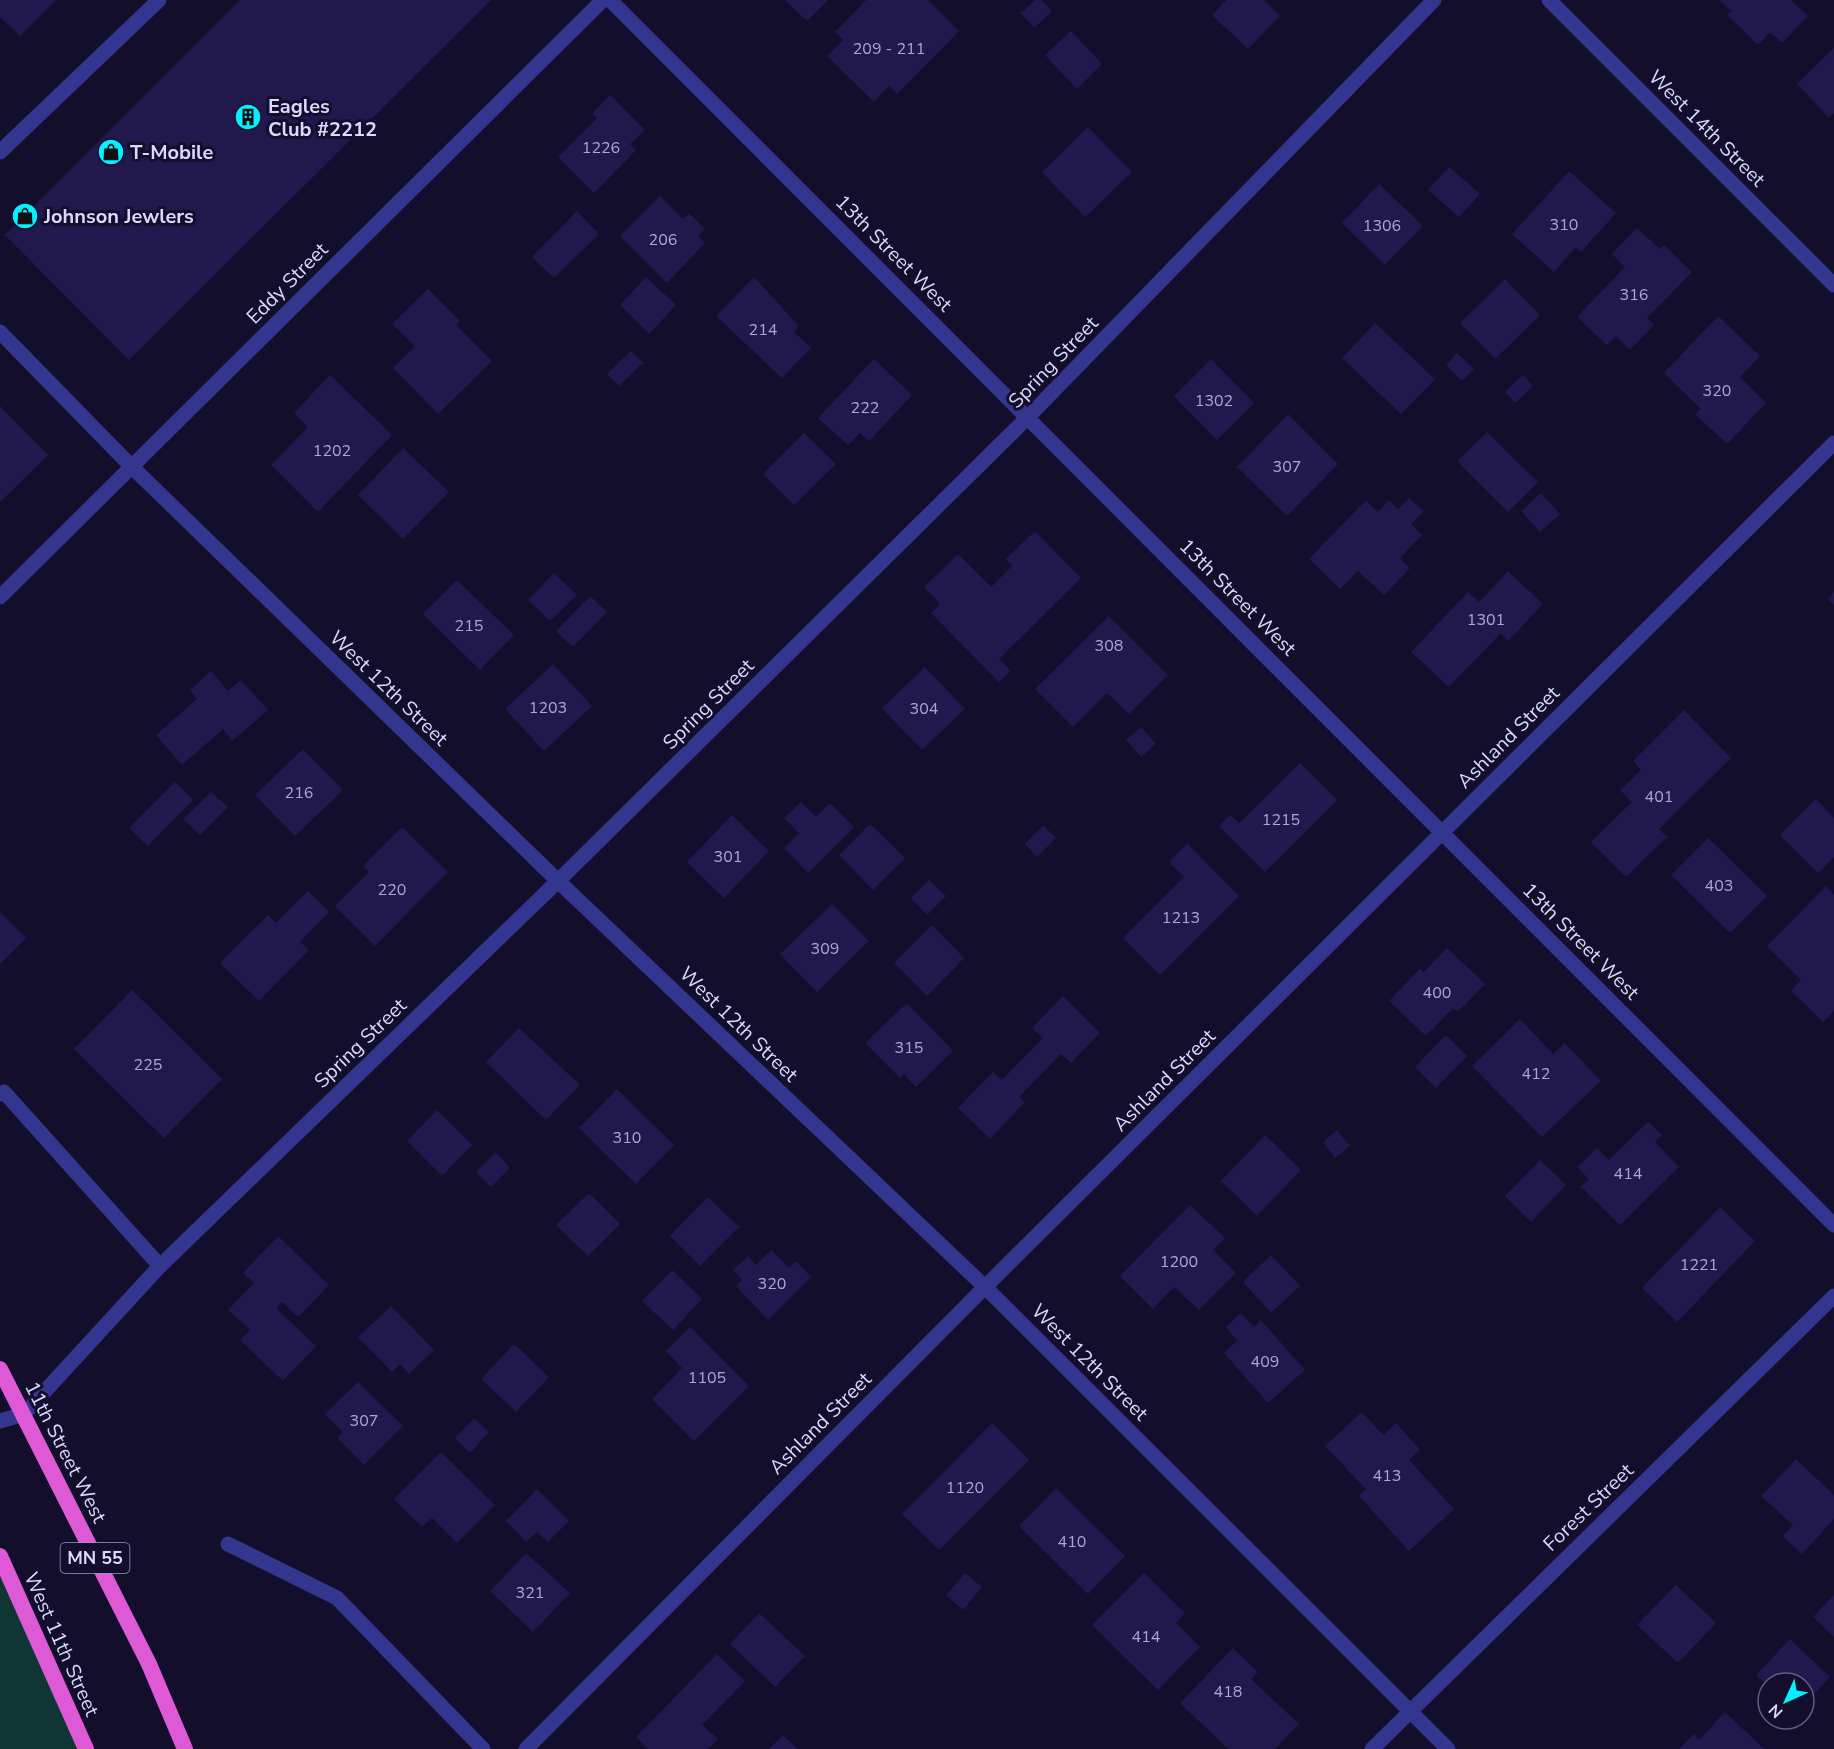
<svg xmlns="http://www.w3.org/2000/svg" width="1834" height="1749" font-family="'Nunito Sans',sans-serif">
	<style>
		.green { fill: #103633 }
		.building { fill: #21184e }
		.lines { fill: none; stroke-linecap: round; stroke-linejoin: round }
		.service { stroke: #34358f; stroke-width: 15 }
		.minor { stroke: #34358f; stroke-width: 15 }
		.trunk { stroke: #de59d6; stroke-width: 16 }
		.labels { text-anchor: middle; stroke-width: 6; stroke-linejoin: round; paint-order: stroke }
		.number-label { font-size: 16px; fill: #aca8d3 }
		.shield { fill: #120e2b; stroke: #9f9bbf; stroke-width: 1.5 }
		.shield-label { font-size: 18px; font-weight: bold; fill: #dbd8ff }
		.poi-label { font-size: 20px; font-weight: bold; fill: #dbd8ff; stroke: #120e2b; text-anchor: start }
		.street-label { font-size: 20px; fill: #dbd8ff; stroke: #120e2b }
	</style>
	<rect width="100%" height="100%" fill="#120e2b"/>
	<path class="green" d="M0,1556L86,1749H0Z"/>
	<g class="building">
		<path d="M0,0H56L20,36L0,17Z"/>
		<path d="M240,0H491L129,360L5,235Z"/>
		<path d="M785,0H828L807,21Z"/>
		<path d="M866,0H928L959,31L897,94L889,86L874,102L827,56L843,40L835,32Z"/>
		<path d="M1035,0H1041L1052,11L1034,28L1021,13Z"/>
		<path d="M1226,0H1264L1280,16L1248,49L1212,15Z"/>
		<path d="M1719,0H1791L1808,16L1782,43L1770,32L1758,45L1727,15L1731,11Z"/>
		<path d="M1071,31L1102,64L1077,89L1045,55Z"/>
		<path d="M1834,48V113L1829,118L1797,84Z"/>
		<path d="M610,95L645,130L630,144L636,150L594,193L558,157L597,118L592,114Z"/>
		<path d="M1088,127L1132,172L1085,217L1042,172Z"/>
		<path d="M1449,167L1480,194L1459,217L1428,190Z"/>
		<path d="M1569,171L1616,213L1581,252L1576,247L1554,272L1512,234Z"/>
		<path d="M1379,184L1423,226L1385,265L1342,223Z"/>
		<path d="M660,196L683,219L689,213L705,229L698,236L705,243L667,283L620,236Z"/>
		<path d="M577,211L599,234L554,278L532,257Z"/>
		<path d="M1637,228L1660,249L1664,245L1692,272L1647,318L1654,325L1630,350L1616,336L1607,345L1577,317L1625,267L1612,254Z"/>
		<path d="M646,277L676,305L649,334L620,305Z"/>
		<path d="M754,277L799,326L794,332L811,348L782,378L716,316Z"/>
		<path d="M1505,279L1540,315L1495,359L1460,323Z"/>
		<path d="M428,289L460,321L456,325L492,361L438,414L393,368L415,346L392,324Z"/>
		<path d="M1718,316L1760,356L1740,377L1766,403L1727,444L1695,414L1701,409L1664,373Z"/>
		<path d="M1375,323L1435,379L1401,414L1342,358Z"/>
		<path d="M631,351L643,363L619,386L607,374Z"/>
		<path d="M1457,353L1474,369L1462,381L1446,365Z"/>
		<path d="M874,359L912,395L869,441L860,433L848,445L818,418Z"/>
		<path d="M1211,359L1254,403L1217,440L1174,396Z"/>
		<path d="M330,375L392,435L318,512L271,465L308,427L294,413Z"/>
		<path d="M1523,375L1533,386L1515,403L1505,392Z"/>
		<path d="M0,406L48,455L0,502Z"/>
		<path d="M1288,414L1338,464L1287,516L1237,467Z"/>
		<path d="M1487,432L1538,482L1508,512L1457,461Z"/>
		<path d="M804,433L836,464L794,505L763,474Z"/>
		<path d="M403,448L449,492L403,539L358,495Z"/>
		<path d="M1541,493L1560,514L1540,532L1521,511Z"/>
		<path d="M1409,498L1424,511L1411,524L1422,535L1400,558L1410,568L1384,595L1358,571L1340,589L1309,559L1366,500L1378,512L1389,500L1398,509Z"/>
		<path d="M1035,531L1081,578L999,659L1011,671L999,682L931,613L940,604L924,587L958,554L991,587L1012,566L1006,559Z"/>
		<path d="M1508,571L1543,604L1508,641L1501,633L1449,687L1411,652L1468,592L1479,602Z"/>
		<path d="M554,573L577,595L550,621L528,600Z"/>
		<path d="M457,580L514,635L480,670L423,614Z"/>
		<path d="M1834,592V605L1828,599Z"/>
		<path d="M590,596L607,612L573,647L556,631Z"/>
		<path d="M1109,616L1168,675L1129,714L1107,693L1073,727L1035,689Z"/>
		<path d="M553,664L592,706L544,751L505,709Z"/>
		<path d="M925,667L965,709L922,750L882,708Z"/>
		<path d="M211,671L228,691L241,680L268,710L232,741L223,729L182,765L156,735L197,699L190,690Z"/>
		<path d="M1684,710L1731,758L1659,829L1667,837L1626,877L1591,842L1632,802L1620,790L1641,770L1633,761Z"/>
		<path d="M1141,727L1156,744L1141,757L1126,740Z"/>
		<path d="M303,749L343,790L295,836L255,795Z"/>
		<path d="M1300,763L1337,800L1265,872L1219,826L1230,815L1239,823Z"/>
		<path d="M175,782L193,800L148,846L129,828Z"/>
		<path d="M211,792L228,807L200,835L183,819Z"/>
		<path d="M1816,799L1834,818V857L1818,873L1780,835Z"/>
		<path d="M801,802L816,817L830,803L854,827L808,873L784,848L799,833L784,818Z"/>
		<path d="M732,815L769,851L724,898L687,862Z"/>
		<path d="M870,824L905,858L873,890L839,855Z"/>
		<path d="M1043,825L1056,838L1037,857L1025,844Z"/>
		<path d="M402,827L448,872L375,946L335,906L369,872L363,866Z"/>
		<path d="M1708,838L1767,896L1730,933L1671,875Z"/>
		<path d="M1187,843L1239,896L1160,975L1123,938L1184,877L1169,862Z"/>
		<path d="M929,880L946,896L927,915L911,898Z"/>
		<path d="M1826,886L1834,895V1011L1823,1022L1791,991L1801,980L1767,946Z"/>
		<path d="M308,891L329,912L300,942L309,950L259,1001L220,963L268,915L276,923Z"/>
		<path d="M832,904L869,941L817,992L780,954Z"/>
		<path d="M0,912L26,938L0,964Z"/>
		<path d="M932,925L964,958L927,996L894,963Z"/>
		<path d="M1447,948L1485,984L1458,1012L1453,1008L1426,1036L1389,1001L1420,969L1424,972Z"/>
		<path d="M132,990L222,1079L164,1138L74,1049Z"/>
		<path d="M1063,996L1100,1033L1071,1063L1061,1054L1019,1097L1025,1102L990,1139L958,1108L993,1072L1002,1080L1043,1038L1032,1028Z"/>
		<path d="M907,1003L953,1051L916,1087L904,1074L900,1078L865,1043Z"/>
		<path d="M1520,1019L1553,1054L1565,1043L1601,1081L1542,1137L1472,1066Z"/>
		<path d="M519,1028L580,1085L546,1120L486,1062Z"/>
		<path d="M1446,1035L1467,1056L1436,1088L1415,1067Z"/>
		<path d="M617,1089L674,1145L636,1184L579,1128Z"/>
		<path d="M437,1110L472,1145L442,1176L407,1141Z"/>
		<path d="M1648,1122L1662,1135L1655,1142L1679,1167L1620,1225L1581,1187L1589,1179L1577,1167L1597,1148L1609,1160Z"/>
		<path d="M1337,1130L1350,1146L1335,1158L1323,1142Z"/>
		<path d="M1265,1135L1301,1170L1257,1216L1221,1181Z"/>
		<path d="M496,1152L510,1168L491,1187L476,1172Z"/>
		<path d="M1540,1160L1566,1185L1531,1222L1505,1196Z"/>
		<path d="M589,1193L620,1224L588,1256L556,1225Z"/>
		<path d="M708,1197L739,1227L700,1266L670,1236Z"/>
		<path d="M1190,1205L1225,1238L1213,1250L1236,1273L1199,1310L1174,1287L1153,1309L1120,1276Z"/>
		<path d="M1720,1207L1755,1241L1677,1322L1642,1288Z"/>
		<path d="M278,1236L329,1285L298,1317L282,1302L276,1308L316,1346L283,1381L240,1340L250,1330L228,1310L254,1283L243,1273Z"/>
		<path d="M771,1250L789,1268L796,1261L811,1277L768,1320L736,1286L742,1280L733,1270L748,1256L756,1265Z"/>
		<path d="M1271,1255L1300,1286L1271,1313L1243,1282Z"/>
		<path d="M672,1270L702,1299L673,1330L642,1301Z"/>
		<path d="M391,1306L434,1350L409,1374L400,1364L392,1372L358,1337Z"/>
		<path d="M1241,1313L1254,1327L1261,1320L1305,1370L1268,1403L1224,1353L1237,1341L1226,1327Z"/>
		<path d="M690,1327L749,1386L694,1441L652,1399L682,1368L666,1351Z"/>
		<path d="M514,1344L549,1377L516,1412L481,1379Z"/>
		<path d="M358,1382L403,1426L364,1465L337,1438L343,1432L325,1414Z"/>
		<path d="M1362,1412L1383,1435L1396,1423L1420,1450L1409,1460L1454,1509L1409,1551L1359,1496L1366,1489L1325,1446Z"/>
		<path d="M474,1418L489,1432L470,1453L455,1438Z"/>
		<path d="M992,1423L1029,1460L939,1550L902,1514Z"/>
		<path d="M441,1452L495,1505L457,1543L432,1518L422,1527L394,1499Z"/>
		<path d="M1796,1459L1834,1495V1519L1802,1554L1782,1536L1793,1525L1761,1496Z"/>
		<path d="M1056,1488L1125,1556L1088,1594L1019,1526Z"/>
		<path d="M537,1489L569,1521L548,1542L537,1532L526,1542L506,1521Z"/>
		<path d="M526,1553L570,1593L533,1632L490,1591Z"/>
		<path d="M965,1573L982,1587L963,1610L946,1595Z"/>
		<path d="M1144,1573L1185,1613L1176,1623L1200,1647L1158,1690L1092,1625Z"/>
		<path d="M1676,1585L1716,1623L1678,1663L1637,1625Z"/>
		<path d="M1834,1595V1637L1813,1617Z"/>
		<path d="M759,1613L805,1656L775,1687L730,1644Z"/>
		<path d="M1790,1639L1830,1677L1804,1705V1683H1768V1686L1756,1675Z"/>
		<path d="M1233,1648L1258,1672L1251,1679L1299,1724L1275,1749H1228L1180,1703Z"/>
		<path d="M717,1654L745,1681L702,1725L718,1739L708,1749H648L636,1737Z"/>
		<path d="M1725,1712L1764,1749H1679L1694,1734L1699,1740Z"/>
		<path d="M783,1735L798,1749H769Z"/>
	</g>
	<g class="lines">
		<g class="service">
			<path d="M0,152L159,0"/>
			<path d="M0,1094L4,1092L160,1266"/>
		</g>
		<g class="minor">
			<path d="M610,0L1834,1225"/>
			<path d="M1549,0L1834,285"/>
			<path d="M0,332L131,466L558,881L985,1287L1448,1749"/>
			<path d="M0,597L603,0"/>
			<path d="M0,1421L24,1414L160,1266L558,881L1028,417L1434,0"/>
			<path d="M228,1544L337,1598L483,1749"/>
			<path d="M526,1749L985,1287L1834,443"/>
			<path d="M1372,1749L1834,1296"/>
		</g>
		<g class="trunk">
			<path d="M0,1369L149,1664L185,1749"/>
			<path d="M0,1556L86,1749"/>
		</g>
	</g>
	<defs>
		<symbol id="building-disc" viewBox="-11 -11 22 22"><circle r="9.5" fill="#04f0ff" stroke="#120e2b"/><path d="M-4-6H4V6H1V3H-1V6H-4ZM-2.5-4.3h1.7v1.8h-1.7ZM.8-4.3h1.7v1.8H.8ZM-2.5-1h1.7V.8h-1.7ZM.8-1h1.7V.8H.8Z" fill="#111"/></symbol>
		<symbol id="shop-disc" viewBox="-11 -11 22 22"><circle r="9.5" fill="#04f0ff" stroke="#120e2b"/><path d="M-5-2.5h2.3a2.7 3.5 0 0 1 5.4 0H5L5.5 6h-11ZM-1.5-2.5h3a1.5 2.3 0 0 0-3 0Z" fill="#111"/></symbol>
	</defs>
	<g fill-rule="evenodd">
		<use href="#building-disc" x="233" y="102" width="30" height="30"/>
		<use href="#shop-disc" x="96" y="137" width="30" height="30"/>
		<use href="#shop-disc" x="10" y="201" width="30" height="30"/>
	</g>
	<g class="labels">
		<g class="number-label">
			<text x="889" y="54">209 - 211</text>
			<text x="601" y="153">1226</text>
			<text x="1564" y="230">310</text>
			<text x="1382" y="231">1306</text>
			<text x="663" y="245">206</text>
			<text x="1634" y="300">316</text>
			<text x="763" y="335">214</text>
			<text x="1717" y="396">320</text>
			<text x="1214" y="406">1302</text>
			<text x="865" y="413">222</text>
			<text x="332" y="456">1202</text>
			<text x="1287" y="472">307</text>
			<text x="1486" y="625">1301</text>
			<text x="469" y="631">215</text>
			<text x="1109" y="651">308</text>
			<text x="548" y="713">1203</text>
			<text x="924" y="714">304</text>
			<text x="299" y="798">216</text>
			<text x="1659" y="802">401</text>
			<text x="1281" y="825">1215</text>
			<text x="728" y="862">301</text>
			<text x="1719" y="891">403</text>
			<text x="392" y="895">220</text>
			<text x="1181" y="923">1213</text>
			<text x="825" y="954">309</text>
			<text x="1437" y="998">400</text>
			<text x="909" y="1053">315</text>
			<text x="148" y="1070">225</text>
			<text x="1536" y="1079">412</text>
			<text x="627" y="1143">310</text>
			<text x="1628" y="1179">414</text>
			<text x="1179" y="1267">1200</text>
			<text x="1699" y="1270">1221</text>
			<text x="772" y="1289">320</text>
			<text x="1265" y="1367">409</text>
			<text x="707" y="1383">1105</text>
			<text x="364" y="1426">307</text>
			<text x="1387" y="1481">413</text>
			<text x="965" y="1493">1120</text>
			<text x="1072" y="1547">410</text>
			<text x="530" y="1598">321</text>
			<text x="1146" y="1642">414</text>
			<text x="1228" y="1697">418</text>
		</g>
		<rect class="shield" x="60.5" y="1543" width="69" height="30" rx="4.5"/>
		<g class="shield-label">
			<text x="95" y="1564">MN 55</text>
		</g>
		<g class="poi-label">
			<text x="268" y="113">Eagles<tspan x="268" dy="23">Club #2212</tspan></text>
			<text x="130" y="159">T-Mobile</text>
			<text x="44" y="223">Johnson Jewlers</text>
		</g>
		<g class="street-label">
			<text transform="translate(1707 128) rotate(45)" y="7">West 14th Street</text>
			<text transform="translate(894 253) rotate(45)" y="7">13th Street West</text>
			<text transform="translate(287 283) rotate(-45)" y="7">Eddy Street</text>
			<text transform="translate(1053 362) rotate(-46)" y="7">Spring Street</text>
			<text transform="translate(1238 597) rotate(45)" y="7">13th Street West</text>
			<text transform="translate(389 688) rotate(44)" y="7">West 12th Street</text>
			<text transform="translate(708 704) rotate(-45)" y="7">Spring Street</text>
			<text transform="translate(1508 737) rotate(-45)" y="7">Ashland Street</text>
			<text transform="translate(1581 941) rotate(45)" y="7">13th Street West</text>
			<text transform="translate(739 1024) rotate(44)" y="7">West 12th Street</text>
			<text transform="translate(360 1043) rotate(-44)" y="7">Spring Street</text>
			<text transform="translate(1164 1080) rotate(-45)" y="7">Ashland Street</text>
			<text transform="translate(1090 1362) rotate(45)" y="7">West 12th Street</text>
			<text transform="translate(820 1423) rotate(-45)" y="7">Ashland Street</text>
			<text transform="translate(66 1452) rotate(63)" y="7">11th Street West</text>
			<text transform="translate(1588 1507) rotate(-44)" y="7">Forest Street</text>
			<text transform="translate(62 1644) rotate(66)" y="7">West 11th Street</text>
		</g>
	</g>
	<g transform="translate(1786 1701) rotate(225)"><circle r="28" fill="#120e2b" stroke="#625f80" stroke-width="1.5"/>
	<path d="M0-4.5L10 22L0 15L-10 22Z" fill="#04f0ff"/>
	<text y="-9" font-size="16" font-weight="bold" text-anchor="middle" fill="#dbd8ff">N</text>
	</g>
</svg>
